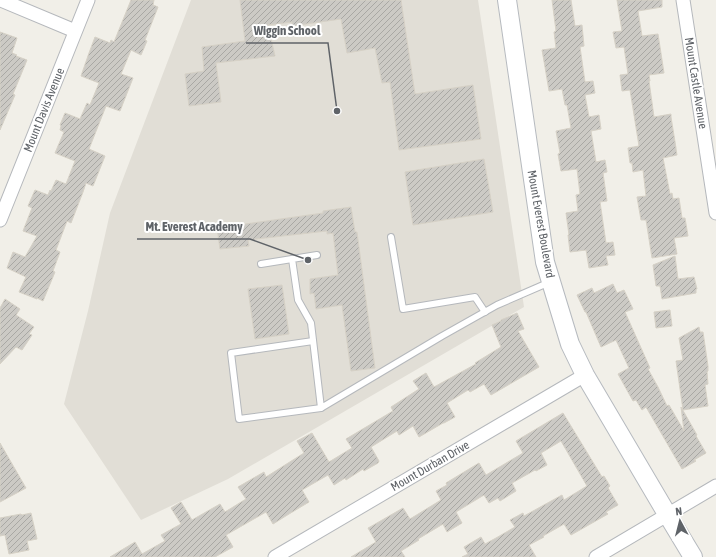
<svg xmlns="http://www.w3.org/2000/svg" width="716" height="557" font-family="'Asap Condensed',sans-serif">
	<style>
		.education { fill: #e1ded6 }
		.building { fill: url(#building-hatch); stroke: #d6d1c6 }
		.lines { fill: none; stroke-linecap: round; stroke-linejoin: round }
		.lane-casing { stroke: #b5b8bc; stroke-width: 8 }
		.street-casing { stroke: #b5b8bc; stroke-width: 15 }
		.secondary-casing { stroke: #b6babf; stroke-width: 20 }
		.lane { stroke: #fff; stroke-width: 6 }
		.street { stroke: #fff; stroke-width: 13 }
		.secondary { stroke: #fff; stroke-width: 18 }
		.labels { text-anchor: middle; stroke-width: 4; stroke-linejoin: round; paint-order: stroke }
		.street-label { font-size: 12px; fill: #5f6368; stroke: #fff }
		.leader { fill: none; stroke: #5f6368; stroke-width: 1.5 }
		.callout-dot { fill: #5f6368; stroke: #fff; stroke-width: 1.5 }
		.callout-label { font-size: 13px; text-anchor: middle; font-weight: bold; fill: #5f6368; stroke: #fff; stroke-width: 4; stroke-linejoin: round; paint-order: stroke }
	</style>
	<defs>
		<pattern id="building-hatch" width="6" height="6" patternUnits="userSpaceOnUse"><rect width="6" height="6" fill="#cccac5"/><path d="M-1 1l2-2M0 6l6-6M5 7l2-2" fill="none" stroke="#a9a8a4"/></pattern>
	</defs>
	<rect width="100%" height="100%" fill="#f1efe8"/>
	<path class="education" d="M191,0H478L524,307L228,479L141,520L64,404L88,311L110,213Z"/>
	<g class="building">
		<path d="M131,0H154L153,5L158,7L145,40L147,41L141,55L131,50L121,74L133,78L120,111L106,106L89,149L105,156L93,186L86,183L83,192L71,223L67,221L56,250L60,252L53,271L55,272L43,301L37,298V299L19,292L26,277L7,268L13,252L25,257L37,236L23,231L32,208L28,206L35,190L48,195L50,190L51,191L56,180L66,184L75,161L55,153L64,132L60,130L61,126L60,125L65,113L80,119L87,103L90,105L99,83L81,76L89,53L95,37L110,43L111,40L114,42Z"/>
		<path d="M240,0H401L415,94L473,85L481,139L399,150L390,82L382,83L375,48L347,53L341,19L292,26V22L268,25L275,56L216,63L221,102L189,106L185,74L204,71L202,47L245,41Z"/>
		<path d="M552,0H571L575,26L582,25L584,46L580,47L585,82L593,81L595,93L585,95L589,117L599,115L601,129L591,131L596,162L605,160L607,172L603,173L607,201L600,202L606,243L613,242L615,255L606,256L608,265L589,268L586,250L570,252L568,235H569L566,213L578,211L576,195L580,194L577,169L561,171L558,154L560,153L556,131L571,128L567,105H565L562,89L549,91L545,67L542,50L556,48L554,32L556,31Z"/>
		<path d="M617,0H662V7L638,11L642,36L658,34L664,73L649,75L650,81H649L654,117L671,114V117L676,148V149L677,155L663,158L670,194L672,193L673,199L679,198L682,218H685L688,236L674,238L677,254L652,258L646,220H641L637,197L646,196L643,170L633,172L632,163H630L628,148L639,146L630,90L622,91L620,75L628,74L624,47L616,48L613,32L622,31Z"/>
		<path d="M0,32L17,38L12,53L17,55L16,56L27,60L13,94L15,95L0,130Z"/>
		<path d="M484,159L493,212L413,225L405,172Z"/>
		<path d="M351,207L355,232H357L375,368L351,371L342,305L316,309L314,293L310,294V279L338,275L333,233L327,234V231L248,240L249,246L220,249L217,228L323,213V211Z"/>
		<path d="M675,256L678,279L694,277L697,289H696V293L662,299L660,286H656L653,265Z"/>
		<path d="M613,284L617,293L624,290L633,309L625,312L650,368L648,369L658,387L667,406L669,405L684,431L681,407L697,435L696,436L706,453L694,460L696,461L682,469L646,407L642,410L636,400L633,401L618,374L629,368L616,340L601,347L586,312H585L577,295L592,288L594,293Z"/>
		<path d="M282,285L289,334L255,339L248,289Z"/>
		<path d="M5,299L20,309L16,315L34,327L29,334L32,335L22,350L16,347L0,364V308Z"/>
		<path d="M670,310L672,326L656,328L654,312Z"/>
		<path d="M517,313L524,329L518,331L539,367L491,395L484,384L470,392L468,390L447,403L455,417L444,423H443L419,437L413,426L399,435L397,431L371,447L379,461L378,463L364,471L363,469L346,480L345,478L334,485L328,475L302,490L309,502L289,514L273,524L266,512L226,535L233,547L215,557H110L135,542L142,554L165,541L161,535L181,524L171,508L181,502L192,520L220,504L225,512L246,499L238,487L264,472L266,477L304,453L297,441L312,433L329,462L352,448L346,439L393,411L391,407L419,389L413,381L426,373L434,387L476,364L475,363L501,347L492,325L501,321V320Z"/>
		<path d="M699,327L700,332H703L708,366V371L707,372L708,384L705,385L708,406L683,410L676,361L683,360L679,338Z"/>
		<path d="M563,413L602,477L604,476L610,486L608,488L618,505L606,512L608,514L571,535L564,524L543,536L544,537L529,545L536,557H462L468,554L464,547L481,537L485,544L496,538L515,527L510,520L523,513L524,516L562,495L564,500L587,486L561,441L541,453L547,465L536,471L535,470L512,483L516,491L500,501L498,498L489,503L484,495L456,512L462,523L447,532L443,524L418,539L419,540L401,551L405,557H351L376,542L368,528L370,527L403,508L410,519L441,500L436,491L447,485L446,483L479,463L486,475L523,453L516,441Z"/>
		<path d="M0,443L26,488L0,502Z"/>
		<path d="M31,513L37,539L27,541L29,550L9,554L5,535L0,536V518L21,514L22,515Z"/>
	</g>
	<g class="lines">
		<defs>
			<g id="lane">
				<path d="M391,237L403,309L475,297L485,312"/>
				<path d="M317,255L292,259L298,300L311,323L321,408L442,336L497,305L550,282"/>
				<path d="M261,264L292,259"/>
				<path d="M313,341L231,353L239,419L321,408"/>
			</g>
			<g id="street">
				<path d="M1,0L75,31"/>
				<path d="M683,0L716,213"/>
				<path d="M0,220L88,0"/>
				<path d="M275,557L585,375"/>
				<path d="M596,557L716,486"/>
			</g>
			<path id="secondary" d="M507,0L545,262L570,344L585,375L667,514L693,557"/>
		</defs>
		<use href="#lane" class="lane-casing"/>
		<use href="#street" class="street-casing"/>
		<use href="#secondary" class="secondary-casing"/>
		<use href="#lane" class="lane"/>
		<use href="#street" class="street"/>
		<use href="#secondary" class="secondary"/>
	</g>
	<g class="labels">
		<g class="street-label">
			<text transform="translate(696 83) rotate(81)" y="4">Mount Castle Avenue</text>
			<text transform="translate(44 110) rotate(-68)" y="4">Mount Davis Avenue</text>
			<text transform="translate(541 224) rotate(80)" y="4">Mount Everest Boulevard</text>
			<text transform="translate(430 466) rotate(-30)" y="4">Mount Durban Drive</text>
		</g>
	</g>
	<path class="leader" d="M337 111L328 43H246M308 260L250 239H137"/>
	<g class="callout-dot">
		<circle cx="337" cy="111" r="4"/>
		<circle cx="308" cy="260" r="4"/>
	</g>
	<g class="callout-label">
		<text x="287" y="35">Wiggin School</text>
		<text x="194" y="231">Mt. Everest Academy</text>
	</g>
	<g transform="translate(680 521) rotate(353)" stroke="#ffffff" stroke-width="3" paint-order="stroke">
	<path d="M0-3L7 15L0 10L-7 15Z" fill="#5f6368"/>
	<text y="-6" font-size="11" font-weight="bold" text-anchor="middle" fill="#5f6368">N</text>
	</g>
</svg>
